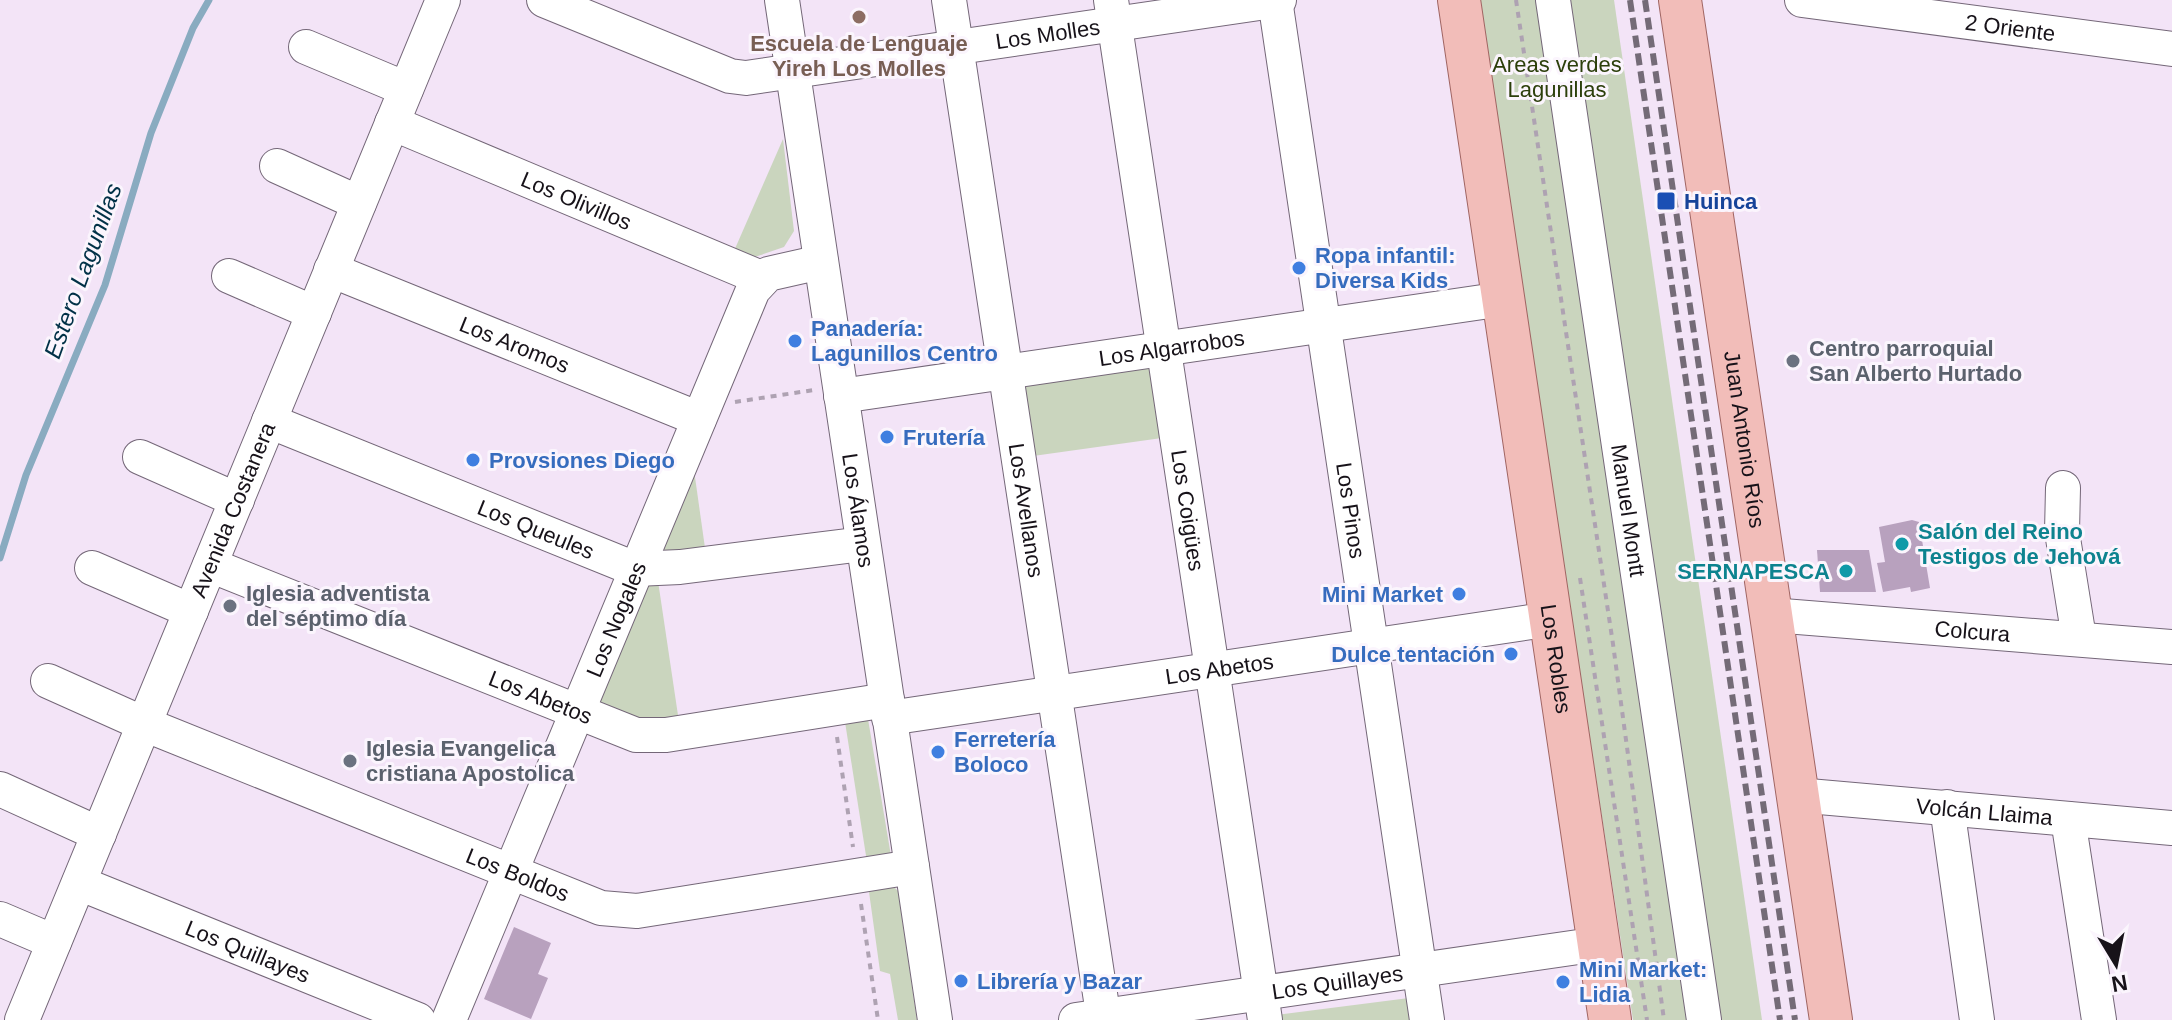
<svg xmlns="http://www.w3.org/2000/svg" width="2172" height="1020" font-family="Helvetica,sans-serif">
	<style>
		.green { fill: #cad5be }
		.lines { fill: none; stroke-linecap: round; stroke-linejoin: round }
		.stream { stroke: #89abc0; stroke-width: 7 }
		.building { fill: #b8a1be }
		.minor-casing { stroke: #746778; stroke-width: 36 }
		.major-casing { stroke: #a06563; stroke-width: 44 }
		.path { stroke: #aea2b2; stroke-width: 4; stroke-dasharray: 6 6; stroke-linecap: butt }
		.minor { stroke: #fff; stroke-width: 34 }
		.major { stroke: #f2bdb9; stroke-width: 42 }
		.rail { stroke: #746b77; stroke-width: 6; stroke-dasharray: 12 6; stroke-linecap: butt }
		.education-dot { fill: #8d6e63; stroke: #fbf5fd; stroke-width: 3 }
		.transit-dot { fill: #1a4fb4; stroke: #fbf5fd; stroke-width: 3 }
		.shop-dot { fill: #3f7fe0; stroke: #fbf5fd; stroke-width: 3 }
		.worship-dot { fill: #6b7280; stroke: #fbf5fd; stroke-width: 3 }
		.culture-dot { fill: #0f9aa8; stroke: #fbf5fd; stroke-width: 3 }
		.labels { text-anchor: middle; stroke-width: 6; stroke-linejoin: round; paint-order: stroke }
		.street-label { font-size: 22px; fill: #171219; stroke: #fbf5fd }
		.education-label { font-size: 22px; font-weight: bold; fill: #785e54; stroke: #fbf5fd }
		.park-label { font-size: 22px; fill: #2c3f0b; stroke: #fbf5fd }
		.transit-label { font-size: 22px; font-weight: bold; fill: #164399; stroke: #fbf5fd; text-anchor: start }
		.shop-label { font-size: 22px; font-weight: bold; fill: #366cbe; stroke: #fbf5fd; text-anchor: start }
		.worship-label { font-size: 22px; font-weight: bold; fill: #5b616d; stroke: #fbf5fd; text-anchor: start }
		.culture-label { font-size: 22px; font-weight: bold; fill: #0d838f; stroke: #fbf5fd; text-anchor: start }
		.water-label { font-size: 24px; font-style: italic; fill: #013147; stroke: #fbf5fd }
	</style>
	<rect width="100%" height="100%" fill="#f3e4f7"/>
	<g class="green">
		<path d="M1477,0H1614L1762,1020H1633Z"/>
		<path d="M783,139L794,231L784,247L752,258L734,251Z"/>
		<path d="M1159,366L1169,437L1033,456L1023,385Z"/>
		<path d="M694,470L705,548L656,555Z"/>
		<path d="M658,581L679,722L650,726L592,711L644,582Z"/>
		<path d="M868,719L891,856L867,862L845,722Z"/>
		<path d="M893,886L898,891L917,1020H898L890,974L880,971L869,892Z"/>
		<path d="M1409,998L1413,1020H1276V1015Z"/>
	</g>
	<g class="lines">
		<path class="stream" d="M0,558L26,475L105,285L151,133L193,28L209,0"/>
	</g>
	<g class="building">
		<path d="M1912,520L1919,522L1930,588L1911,592L1910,587L1883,592L1877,563L1885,562L1879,527Z"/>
		<path d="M1817,550H1869L1876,592H1820Z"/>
		<path d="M514,927L551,943L538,974L548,978L531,1019L484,999Z"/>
	</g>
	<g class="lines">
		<defs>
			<g id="minor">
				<path id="s1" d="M544,0L730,76L746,78L1279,0"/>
				<path id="s2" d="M782,0L935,1020"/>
				<path id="s3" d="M949,0L1104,1020"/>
				<path id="s4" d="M1111,0L1265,1020"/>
				<path id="s5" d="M1275,0L1427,1020"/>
				<path id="s6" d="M1553,0L1704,1020"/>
				<path id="s7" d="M1802,0L2172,49"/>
				<path d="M306,47L406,89"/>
				<path id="s8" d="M392,123L761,278"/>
				<path d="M277,166L359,203"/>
				<path id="s9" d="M331,270L699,419"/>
				<path d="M229,276L314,313"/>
				<path id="s10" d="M841,396L1503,299"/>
				<path id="s11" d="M269,421L635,569L680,567L863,544"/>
				<path d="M140,457L237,500"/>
				<path d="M2063,488L2062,532L2079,638"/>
				<path id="s12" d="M210,565L636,735H666L887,700"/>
				<path d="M92,568L191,611"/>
				<path id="s13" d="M1771,615L2172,647"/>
				<path id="s14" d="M48,681L144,724L601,908L637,911L912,867"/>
				<path id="s15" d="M889,718L1551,619"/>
				<path d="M0,789L99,834"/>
				<path id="s16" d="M1797,795L2172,828"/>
				<path d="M1947,807L1977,1020"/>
				<path d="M2068,819L2099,1020"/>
				<path id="s17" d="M79,883L418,1020"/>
				<path d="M0,919L54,942"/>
				<path id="s18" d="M22,1020L443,0"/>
				<path id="s19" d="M449,1020L753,290L768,274L821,262"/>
				<path id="s20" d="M1076,1020L1599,944"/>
			</g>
			<g id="major">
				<path id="s21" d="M1459,0L1610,1020"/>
				<path id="s22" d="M1680,0L1831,1020"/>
			</g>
		</defs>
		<use href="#minor" class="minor-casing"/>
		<use href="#major" class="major-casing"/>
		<g class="path">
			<path d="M1516,0L1613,644L1664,1020"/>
			<path d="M735,402L814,390"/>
			<path d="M1580,578L1647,1020"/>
			<path d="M837,737L853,847"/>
			<path d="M861,904L878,1020"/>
		</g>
		<use href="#minor" class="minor"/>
		<use href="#major" class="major"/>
		<g class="rail">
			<path d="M1630,0L1780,1020"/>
			<path d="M1645,0L1795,1020"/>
		</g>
	</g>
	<circle class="education-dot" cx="859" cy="17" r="8"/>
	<rect class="transit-dot" x="1656" y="191" width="20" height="20" rx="4"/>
	<g class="shop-dot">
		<circle cx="1299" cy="268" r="8"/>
		<circle cx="795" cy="341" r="8"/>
		<circle cx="887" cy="437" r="8"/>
		<circle cx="473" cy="460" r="8"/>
		<circle cx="1459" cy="594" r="8"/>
		<circle cx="1511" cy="654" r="8"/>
		<circle cx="938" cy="752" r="8"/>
		<circle cx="961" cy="981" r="8"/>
		<circle cx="1563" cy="982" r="8"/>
	</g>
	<g class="worship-dot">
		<circle cx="1793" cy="361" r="8"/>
		<circle cx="230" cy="606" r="8"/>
		<circle cx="350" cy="761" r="8"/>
	</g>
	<g class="culture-dot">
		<circle cx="1902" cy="544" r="8"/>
		<circle cx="1846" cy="571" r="8"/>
	</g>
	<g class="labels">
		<g class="street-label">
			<text dy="8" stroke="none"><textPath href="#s7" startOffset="210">2 Oriente</textPath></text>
			<text dy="8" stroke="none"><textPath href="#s1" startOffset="522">Los Molles</textPath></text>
			<text dy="8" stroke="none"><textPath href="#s8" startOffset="200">Los Olivillos</textPath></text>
			<text dy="8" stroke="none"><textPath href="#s9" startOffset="198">Los Aromos</textPath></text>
			<text dy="8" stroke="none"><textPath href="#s10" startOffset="334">Los Algarrobos</textPath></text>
			<text dy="8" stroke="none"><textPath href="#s22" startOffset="444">Juan Antonio Ríos</textPath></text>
			<text dy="8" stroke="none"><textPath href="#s18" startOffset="552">Avenida Costanera</textPath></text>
			<text dy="8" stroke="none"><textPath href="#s2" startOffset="516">Los Álamos</textPath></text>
			<text dy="8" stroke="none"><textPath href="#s3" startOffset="516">Los Avellanos</textPath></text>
			<text dy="8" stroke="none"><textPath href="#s4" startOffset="516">Los Coigües</textPath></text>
			<text dy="8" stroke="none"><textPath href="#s5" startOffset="516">Los Pinos</textPath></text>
			<text dy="8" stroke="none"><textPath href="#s6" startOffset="516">Manuel Montt</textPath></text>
			<text dy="8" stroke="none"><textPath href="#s11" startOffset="288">Los Queules</textPath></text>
			<text dy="8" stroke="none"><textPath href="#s19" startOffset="434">Los Nogales</textPath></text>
			<text dy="8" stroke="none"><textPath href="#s13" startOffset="202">Colcura</textPath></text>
			<text dy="8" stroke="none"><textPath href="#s21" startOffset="666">Los Robles</textPath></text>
			<text dy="8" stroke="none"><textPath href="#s15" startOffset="334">Los Abetos</textPath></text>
			<text dy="8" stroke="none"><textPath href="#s12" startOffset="356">Los Abetos</textPath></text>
			<text dy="8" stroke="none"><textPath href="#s16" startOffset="188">Volcán Llaima</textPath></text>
			<text dy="8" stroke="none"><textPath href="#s14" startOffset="508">Los Boldos</textPath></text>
			<text dy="8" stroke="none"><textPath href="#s17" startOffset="182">Los Quillayes</textPath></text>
			<text dy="8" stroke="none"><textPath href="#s20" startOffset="264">Los Quillayes</textPath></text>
		</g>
		<g class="education-label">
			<text x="859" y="51">Escuela de Lenguaje<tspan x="859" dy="25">Yireh Los Molles</tspan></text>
		</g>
		<g class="park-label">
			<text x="1557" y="72">Areas verdes<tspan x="1557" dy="25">Lagunillas</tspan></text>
		</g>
		<g class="transit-label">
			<text x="1684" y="209">Huinca</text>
		</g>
		<g class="shop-label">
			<text x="1315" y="263">Ropa infantil:<tspan x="1315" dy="25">Diversa Kids</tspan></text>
			<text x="811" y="336">Panadería:<tspan x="811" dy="25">Lagunillos Centro</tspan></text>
			<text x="903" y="445">Frutería</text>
			<text x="489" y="468">Provsiones Diego</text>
			<text x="1443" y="602" text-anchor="end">Mini Market</text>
			<text x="1495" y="662" text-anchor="end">Dulce tentación</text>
			<text x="954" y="747">Ferretería<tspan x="954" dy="25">Boloco</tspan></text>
			<text x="1579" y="977">Mini Market:<tspan x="1579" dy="25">Lidia</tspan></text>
			<text x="977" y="989">Librería y Bazar</text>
		</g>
		<g class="worship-label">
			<text x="1809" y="356">Centro parroquial<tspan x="1809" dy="25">San Alberto Hurtado</tspan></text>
			<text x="246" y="601">Iglesia adventista<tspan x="246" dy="25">del séptimo día</tspan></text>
			<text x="366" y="756">Iglesia Evangelica<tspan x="366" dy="25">cristiana Apostolica</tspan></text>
		</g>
		<g class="culture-label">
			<text x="1918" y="539">Salón del Reino<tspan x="1918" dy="25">Testigos de Jehová</tspan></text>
			<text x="1830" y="579" text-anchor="end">SERNAPESCA</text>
		</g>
		<g class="water-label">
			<text transform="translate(83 271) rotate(-70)" y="8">Estero Lagunillas</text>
		</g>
	</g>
	<g transform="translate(2116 964) rotate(170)" stroke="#fbf5fd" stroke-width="6" paint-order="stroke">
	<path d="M0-6L14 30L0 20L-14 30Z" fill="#171219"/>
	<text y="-12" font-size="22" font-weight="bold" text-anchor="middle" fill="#171219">N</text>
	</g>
</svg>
